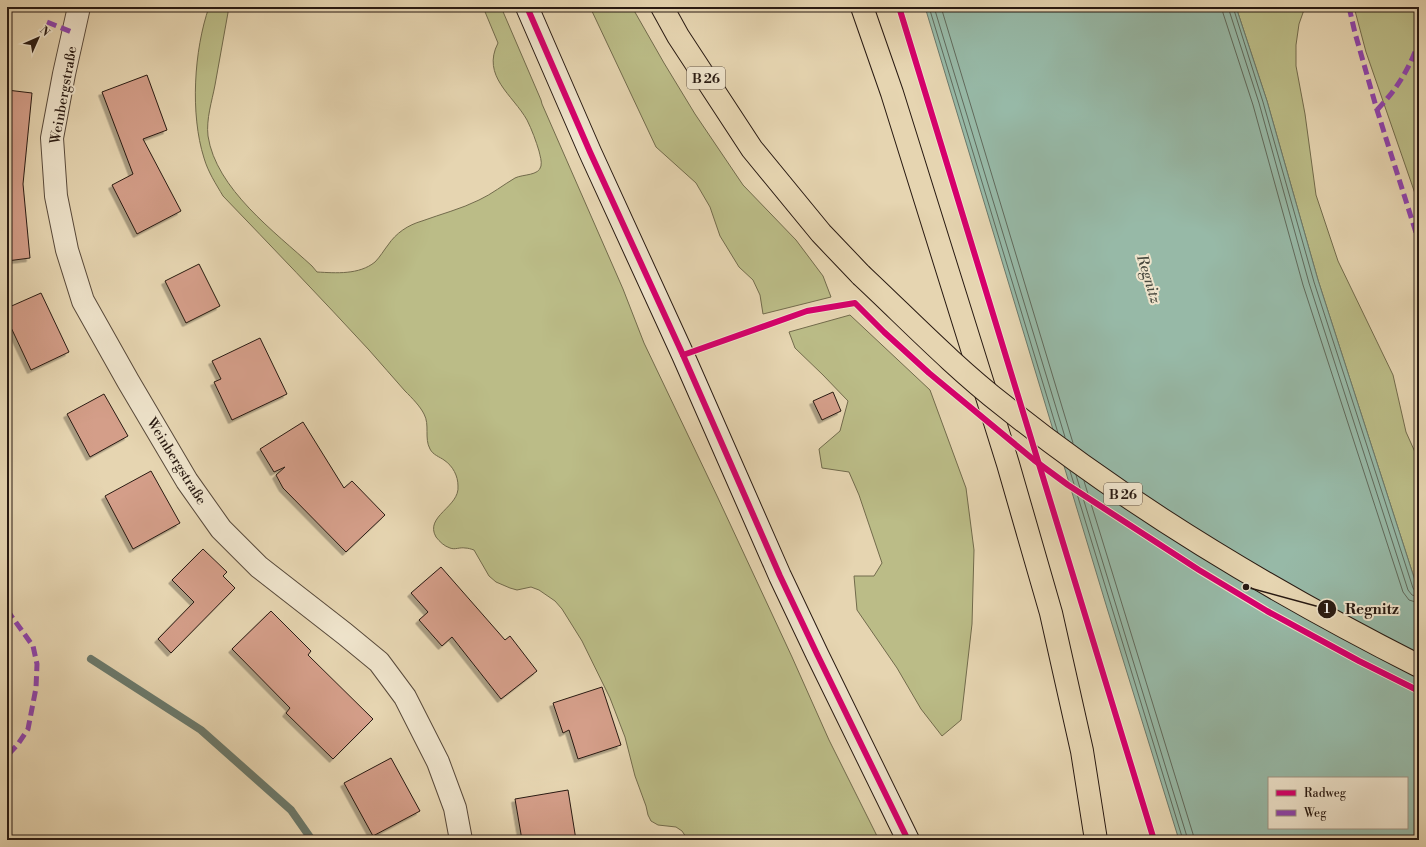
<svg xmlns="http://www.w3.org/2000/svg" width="1426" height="847" font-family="'Libre Bodoni',serif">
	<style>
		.green { fill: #bbbc87; stroke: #726b4c }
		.water { fill: #97b9a7; stroke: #6b796b; fill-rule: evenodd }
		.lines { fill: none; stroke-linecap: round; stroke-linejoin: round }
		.shore { stroke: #606a5c; stroke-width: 1 }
		.stream { stroke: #6b796b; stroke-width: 8 }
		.building { fill: #d49e89; stroke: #291a12; filter: url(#shadow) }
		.street-casing { stroke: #58493a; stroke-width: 24 }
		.secondary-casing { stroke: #291a12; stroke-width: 24 }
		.primary-casing { stroke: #291a12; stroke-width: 24 }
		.street { stroke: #efe4cc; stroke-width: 22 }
		.secondary { stroke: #efe4cc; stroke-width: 22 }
		.primary { stroke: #e6d5b1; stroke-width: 22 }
		.primary-bridge-casing { stroke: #291a12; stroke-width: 24; stroke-linecap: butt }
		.primary-bridge { stroke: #e6d5b1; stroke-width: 22 }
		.quiet { stroke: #8e44ad; stroke-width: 5; stroke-dasharray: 10 5; stroke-linecap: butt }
		.cycleway-casing { stroke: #efe4cc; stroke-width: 8 }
		.cycleway { stroke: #d6006c; stroke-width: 6 }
		.labels { text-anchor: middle; stroke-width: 4; stroke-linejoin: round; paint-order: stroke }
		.shield { fill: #efe4cc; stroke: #64574a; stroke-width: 1 }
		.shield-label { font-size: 13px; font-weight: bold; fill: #291a12 }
		.street-label { font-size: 14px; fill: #291a12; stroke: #efe4cc }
		.water-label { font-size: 15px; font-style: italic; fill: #4a4a3f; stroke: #efe4cc }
		.leader { fill: none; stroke: #291a12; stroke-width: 1.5 }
		.callout-dot { fill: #291a12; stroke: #efe4cc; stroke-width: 1.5 }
		.mark-label { font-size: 12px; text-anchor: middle; font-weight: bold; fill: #fff }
		.callout-label { font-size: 15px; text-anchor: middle; font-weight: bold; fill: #291a12; stroke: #efe4cc; stroke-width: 4; stroke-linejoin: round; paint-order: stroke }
	</style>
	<defs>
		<filter id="shadow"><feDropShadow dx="-3.5" dy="3.5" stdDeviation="0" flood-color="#0004"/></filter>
	</defs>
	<rect width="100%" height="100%" fill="#e6d5b1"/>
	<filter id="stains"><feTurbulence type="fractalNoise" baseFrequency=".005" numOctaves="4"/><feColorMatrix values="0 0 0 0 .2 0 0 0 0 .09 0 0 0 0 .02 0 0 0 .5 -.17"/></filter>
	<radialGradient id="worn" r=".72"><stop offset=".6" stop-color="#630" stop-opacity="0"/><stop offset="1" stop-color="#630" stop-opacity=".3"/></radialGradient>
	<g class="green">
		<path d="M209,7H229C224,33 220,59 215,85C212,101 206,119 208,136C216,189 275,232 312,266L317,272C336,273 359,275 375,262C380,257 384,250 388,245C396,233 408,225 422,221C441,214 461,209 479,200C492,194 503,185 515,178C523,174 539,176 541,166C542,161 540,156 539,151C536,141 532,130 527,120C513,95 481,76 498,43L483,7H501L541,100L542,104L623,289L644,343L718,498L792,657L829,740L879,840H688L682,831L676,827L658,825L651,821L648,815L646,806L635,776L625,737L610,698L582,641L562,609L555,601L539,590L531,587L517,590L510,588L496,582L489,576L474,550C471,549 468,548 465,548C460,547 455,550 450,548C444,546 440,542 436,537C424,516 460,507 458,486C458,476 453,466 444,460C440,457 433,455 430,449C424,438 430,425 424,414C420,406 412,398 405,391C393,377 381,364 369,350C321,298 272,247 223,196C216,184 208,172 204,158C190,114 194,50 209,7Z"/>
		<path d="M590,7H632L664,63L695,114L743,185L796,240L823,276L831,297L763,314L760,295L753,280L739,267L720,236L710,207L696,183L656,147Z"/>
		<path d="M1236,7H1305L1299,24L1296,45V66L1305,114L1316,195L1338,261L1393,375L1406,432L1419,461V593L1318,280L1267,101Z"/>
		<path d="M1354,7H1419V205L1366,52Z"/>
		<path d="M850,315L930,390L966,488L974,550L972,624L961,720L942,736L921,709L897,668L857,610L854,576H874L882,563L859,495L849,472L822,468L819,449L840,431L848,401L823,375L795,348L789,332Z"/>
	</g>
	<path class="water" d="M925,7H1236L1267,101L1318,280L1419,593V840H1179L1107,608ZM1269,778H1407V828H1269Z"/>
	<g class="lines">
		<g class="shore">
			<path d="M929,7L1058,433"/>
			<path d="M934,7L1065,437"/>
			<path d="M941,7L1073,443"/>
			<path d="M1222,7L1223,13L1253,105L1303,285L1403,592L1409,600L1419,603"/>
			<path d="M1228,7L1259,103L1309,283L1408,590L1412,595L1419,597"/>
			<path d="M1233,7L1263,102L1314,282L1413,588L1415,591L1419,592"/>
			<path d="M1070,471L1183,840"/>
			<path d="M1076,475L1188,840"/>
			<path d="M1084,481L1193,834L1194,840"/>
		</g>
		<path class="stream" d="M91,659L201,730L291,810L312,840"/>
	</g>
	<g class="building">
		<path d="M147,75L167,130L143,139L181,211L137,234L112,185L133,174L102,92Z"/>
		<path d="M7,90L32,93L23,184L30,258L7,261Z"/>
		<path d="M199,264L220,306L186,323L165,281Z"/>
		<path d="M41,293L69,352L31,370L7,319V308Z"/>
		<path d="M260,338L287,394L232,420L214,382L221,379L212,361Z"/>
		<path d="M833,392L841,411L822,420L813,401Z"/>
		<path d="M104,394L128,436L90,457L67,414Z"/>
		<path d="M303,422L344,488L352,481L385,515L346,552L283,488L276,475L285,467L274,472L260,449Z"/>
		<path d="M151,471L180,523L133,549L105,496Z"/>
		<path d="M203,549L227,572L223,576L235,588L171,653L158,639L194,602L172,580Z"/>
		<path d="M441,567L505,640L510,636L537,671L501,699L452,637L442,646L419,620L428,612L411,593Z"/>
		<path d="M271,611L311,651L308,655L373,719L333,759L286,713L290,708L232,649Z"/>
		<path d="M602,687L621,745L578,759L569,730L563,733L553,703Z"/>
		<path d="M391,758L420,811L373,836L344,783Z"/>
		<path d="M568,790L576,840H522L515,799Z"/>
	</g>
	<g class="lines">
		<defs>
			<path id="street" d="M79,7L64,74L52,138L56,196L67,250L83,301L128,381L187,481L221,529L259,567L345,634L379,662L405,697L438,762L455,808L461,840"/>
			<path id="secondary" d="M527,7L590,152L683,355L780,576L817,654L908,840"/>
			<g id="primary">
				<path d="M662,7L678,36L752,149L821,233L861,275"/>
				<path d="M862,7L892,93L1008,464L1051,613L1082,751L1096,840"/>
			</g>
		</defs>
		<use href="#street" class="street-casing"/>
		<use href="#secondary" class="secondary-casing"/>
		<use href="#primary" class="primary-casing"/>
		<use href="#street" class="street"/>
		<use href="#secondary" class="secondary"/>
		<use href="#primary" class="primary"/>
		<defs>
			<path id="primary-bridge" d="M861,275C907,318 953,366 1003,405C1131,508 1273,592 1419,666"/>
		</defs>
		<use href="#primary-bridge" class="primary-bridge-casing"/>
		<use href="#primary-bridge" class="primary-bridge"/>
		<g class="quiet">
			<path d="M1349,7L1355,33L1377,110L1419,242"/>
			<path d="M47,22L74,33"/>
			<path d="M1377,110C1397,89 1410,68 1419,41"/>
			<path d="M7,610L33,646L37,664L36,688L28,729L18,744L7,756"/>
		</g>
		<defs>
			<g id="cycleway">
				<path d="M527,7L590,152L683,355L780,576L817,654L908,840"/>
				<path d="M899,7L1154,840"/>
				<path d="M683,355L807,311L855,303L884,332L929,373L1034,460L1068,485L1199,570L1267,611L1359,661L1419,691"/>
			</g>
		</defs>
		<use href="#cycleway" class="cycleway-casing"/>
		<use href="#cycleway" class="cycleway"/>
	</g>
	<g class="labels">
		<g class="shield">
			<rect x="687" y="67" width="38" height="22" rx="3"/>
			<rect x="1104" y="483" width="38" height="22" rx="3"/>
		</g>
		<g class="shield-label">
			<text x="706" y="83">B 26</text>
			<text x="1123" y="499">B 26</text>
		</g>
		<g class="street-label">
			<text transform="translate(63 95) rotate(-80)" y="5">Weinbergstraße</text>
			<text transform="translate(177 461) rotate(58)" y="5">Weinbergstraße</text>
		</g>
		<g class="water-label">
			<text transform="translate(1149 279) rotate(73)" y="5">Regnitz</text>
		</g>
	</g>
	<path class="leader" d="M1246 587L1327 609"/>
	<g class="callout-dot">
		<circle cx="1246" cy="587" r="4"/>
		<circle cx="1327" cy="609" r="10"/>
	</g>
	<g class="mark-label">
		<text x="1327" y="613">1</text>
	</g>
	<g class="callout-label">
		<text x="1372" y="614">Regnitz</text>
	</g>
	<rect width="1426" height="847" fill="none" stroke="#e6d5b1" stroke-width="24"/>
	<rect x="8" y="8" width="1410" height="831" fill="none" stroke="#291a12" stroke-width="2"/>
	<rect x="12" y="12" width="1402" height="823" fill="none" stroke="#291a12"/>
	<rect x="1268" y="777" width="140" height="52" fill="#efe4cc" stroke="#a09382"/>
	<rect x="1276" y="790" width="20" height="6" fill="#d6006c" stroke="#a09382"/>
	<text x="1304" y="797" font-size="12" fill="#291a12">Radweg</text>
	<rect x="1276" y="810" width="20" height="6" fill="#8e44ad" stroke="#a09382"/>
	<text x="1304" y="817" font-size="12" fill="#291a12">Weg</text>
	<g transform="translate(38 38) rotate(45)" stroke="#efe4cc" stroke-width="3" paint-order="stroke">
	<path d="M0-3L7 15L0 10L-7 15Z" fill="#291a12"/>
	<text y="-6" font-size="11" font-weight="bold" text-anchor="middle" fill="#291a12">N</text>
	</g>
	<rect width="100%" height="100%" filter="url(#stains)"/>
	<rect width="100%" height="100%" fill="url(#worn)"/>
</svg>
